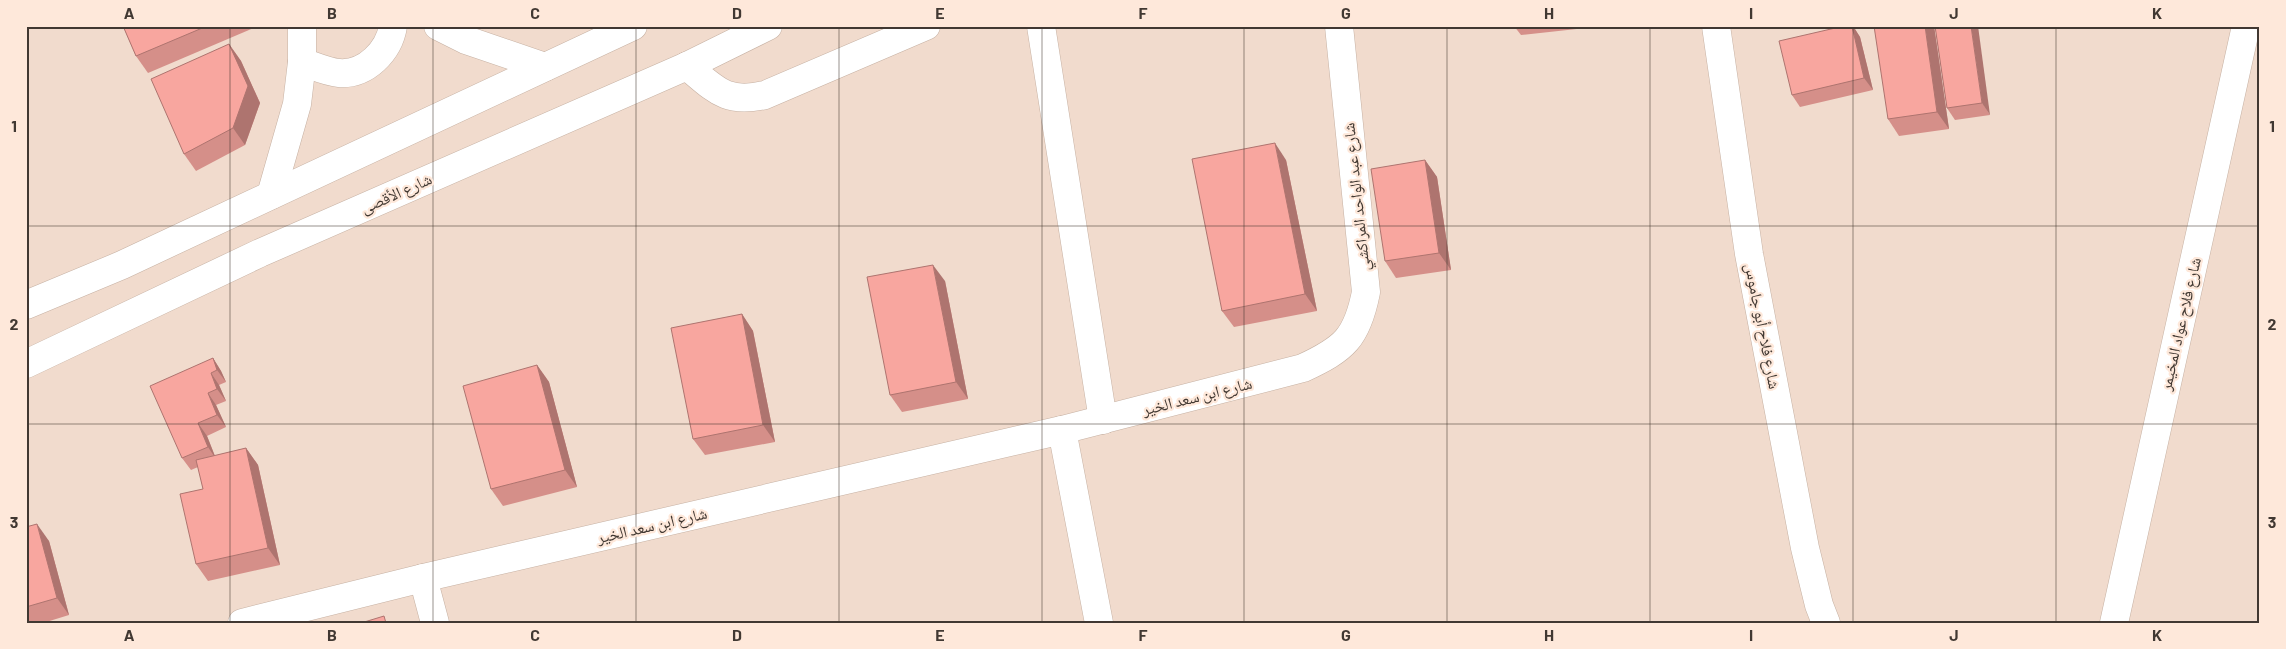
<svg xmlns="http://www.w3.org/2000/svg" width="2286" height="649" font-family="Barlow,'Noto Naskh Arabic',sans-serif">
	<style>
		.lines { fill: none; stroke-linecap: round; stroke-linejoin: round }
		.minor-casing { stroke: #c6b1a3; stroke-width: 29 }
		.tertiary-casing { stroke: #c6b1a3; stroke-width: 29 }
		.secondary-casing { stroke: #c6b1a3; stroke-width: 29 }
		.minor { stroke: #fff; stroke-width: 28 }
		.tertiary { stroke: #fff; stroke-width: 28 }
		.secondary { stroke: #fff; stroke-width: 28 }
		.wall { fill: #d58f89 }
		.shaded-wall { fill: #ae746f }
		.building { fill: #f8a69f; stroke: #ae746f }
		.grid { fill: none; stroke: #413832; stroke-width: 1; stroke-opacity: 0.55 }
		.labels { text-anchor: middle; stroke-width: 4.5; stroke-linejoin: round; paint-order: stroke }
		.street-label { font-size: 16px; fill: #413832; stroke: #fee8da }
		.neatline { fill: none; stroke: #413832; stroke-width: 2 }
		.grid-label { font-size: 16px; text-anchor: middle; font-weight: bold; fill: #413832 }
	</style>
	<rect width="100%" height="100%" fill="#f1dbcd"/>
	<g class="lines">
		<defs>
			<g id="minor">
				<path d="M1041,26L1103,420"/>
				<path d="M1716,26L1749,254L1805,548L1819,605L1826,623"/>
				<path d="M687,66C716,90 726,104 765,95L926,26"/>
				<path d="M1062,430L1099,623"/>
				<path d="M423,578L435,623"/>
				<path d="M242,623L423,578L1062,430L1303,368C1344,349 1357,338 1366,292L1339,26"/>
				<path d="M2114,623L2246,26"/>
			</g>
			<g id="tertiary">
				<path d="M438,26L466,40L545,67"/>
				<path d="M302,62C314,66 327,72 339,73C366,75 389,51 393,26"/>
				<path d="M271,195L297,104L302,62V26"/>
			</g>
			<g id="secondary">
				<path d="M26,305L122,265L633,26"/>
				<path d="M26,364L260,253L687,66L768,26"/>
			</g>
		</defs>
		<use href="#minor" class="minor-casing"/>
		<use href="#tertiary" class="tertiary-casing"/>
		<use href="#secondary" class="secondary-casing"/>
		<use href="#minor" class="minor"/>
		<use href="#tertiary" class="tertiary"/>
		<use href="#secondary" class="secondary"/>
	</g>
	<g class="wall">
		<path d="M123,26H256V27L148,73L136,56Z"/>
		<path d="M1514,26H1595V27L1521,35Z"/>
		<path d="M1844,26H1853L1860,37L1873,90L1800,107L1792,95Z"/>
		<path d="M1934,26L1949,129L1899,136L1888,119Z"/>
		<path d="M1935,26L1990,115L1955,120L1947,108Z"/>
		<path d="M229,44L241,61L260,103L245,145L196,171L184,154Z"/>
		<path d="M1286,160L1317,311L1234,327L1222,311Z"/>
		<path d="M1425,160L1437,177L1451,270L1396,278L1385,261Z"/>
		<path d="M945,281L968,399L902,412L890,395Z"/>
		<path d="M742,314L753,331L775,442L705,455L693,439Z"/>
		<path d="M213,358L221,371L226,382L219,385L226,401L216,405L226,427L207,436L215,456L246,448L258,465L280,565L208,581L196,564L203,489L198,467L191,470L182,458Z"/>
		<path d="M537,365L549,382L577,487L503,506L491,489Z"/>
		<path d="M26,527L49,541L69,615L43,623H26Z"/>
	</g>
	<g class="shaded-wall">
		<path d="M1852,26H1853L1860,37L1873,90L1864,78Z"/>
		<path d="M1925,26H1934L1949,129L1937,112Z"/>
		<path d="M1971,26H1978L1990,115L1982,103Z"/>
		<path d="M229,44L241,61L260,103L245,145L233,128Z"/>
		<path d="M1275,143L1286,160L1317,311L1305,294Z"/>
		<path d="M1425,160L1437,177L1451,270L1439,253Z"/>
		<path d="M933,265L945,281L968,399L956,382Z"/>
		<path d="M742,314L753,331L775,442L763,425Z"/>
		<path d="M213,358L221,371L226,382L217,370Z"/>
		<path d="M537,365L549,382L577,487L565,470Z"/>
		<path d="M211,373L219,385L226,401L217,389Z"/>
		<path d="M208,393L216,405L226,427L217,415Z"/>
		<path d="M198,423L207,436L216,459L208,447Z"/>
		<path d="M246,448L258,465L280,565L268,548Z"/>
		<path d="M37,524L49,541L69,615L57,598Z"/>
	</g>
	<g class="building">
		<path d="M123,26H207L136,56Z"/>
		<path d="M1844,26H1852L1864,78L1792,95L1779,41Z"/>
		<path d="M1874,26H1925L1937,112L1888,119Z"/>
		<path d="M1935,26H1971L1982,103L1947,108Z"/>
		<path d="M229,44L248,86L233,128L184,154L151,79Z"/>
		<path d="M1275,143L1305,294L1222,311L1192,159Z"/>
		<path d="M1425,160L1439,253L1385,261L1371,169Z"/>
		<path d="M933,265L956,382L890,395L867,277Z"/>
		<path d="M742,314L763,425L693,439L671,328Z"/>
		<path d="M213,358L217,370L211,373L217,389L208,393L217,415L198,423L208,447L182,458L150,386Z"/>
		<path d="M537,365L565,470L491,489L463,386Z"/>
		<path d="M246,448L268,548L196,564L180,494L203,489L196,460Z"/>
		<path d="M37,524L57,598L26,607V527Z"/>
		<path d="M384,616L386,623H361Z"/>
	</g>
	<path class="grid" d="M230,26V623M433,26V623M636,26V623M839,26V623M1042,26V623M1244,26V623M1447,26V623M1650,26V623M1853,26V623M2056,26V623M26,226H2260M26,424H2260"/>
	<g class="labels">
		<g class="street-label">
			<text transform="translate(396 193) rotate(-24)" y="6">شارع الأقصى</text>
			<text transform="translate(1356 197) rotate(-96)" y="6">شارع عبد الواحد المراكشي</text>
			<text transform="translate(2180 324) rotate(-77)" y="6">شارع فلاح عواد المخيمر</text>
			<text transform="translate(1763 326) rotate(79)" y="6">شارع فلاح أبو جاموس</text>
			<text transform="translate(1197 396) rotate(-14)" y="6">شارع ابن سعد الخير</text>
			<text transform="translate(652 525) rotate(-13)" y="6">شارع ابن سعد الخير</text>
		</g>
	</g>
	<rect width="2286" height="649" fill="none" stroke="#fee8da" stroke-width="55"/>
	<rect x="28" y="28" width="2230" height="594" class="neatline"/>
	<g class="grid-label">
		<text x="129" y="19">A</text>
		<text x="332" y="19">B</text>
		<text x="535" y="19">C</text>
		<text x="737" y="19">D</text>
		<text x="940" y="19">E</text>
		<text x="1143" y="19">F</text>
		<text x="1346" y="19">G</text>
		<text x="1549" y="19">H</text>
		<text x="1751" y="19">I</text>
		<text x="1954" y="19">J</text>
		<text x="2157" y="19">K</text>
		<text x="14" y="132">1</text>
		<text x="2272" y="132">1</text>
		<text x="14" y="330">2</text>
		<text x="2272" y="330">2</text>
		<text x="14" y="528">3</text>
		<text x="2272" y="528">3</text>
		<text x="129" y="641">A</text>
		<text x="332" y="641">B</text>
		<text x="535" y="641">C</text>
		<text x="737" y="641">D</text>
		<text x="940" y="641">E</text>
		<text x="1143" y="641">F</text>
		<text x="1346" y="641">G</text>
		<text x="1549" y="641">H</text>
		<text x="1751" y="641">I</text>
		<text x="1954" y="641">J</text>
		<text x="2157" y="641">K</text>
	</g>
</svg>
